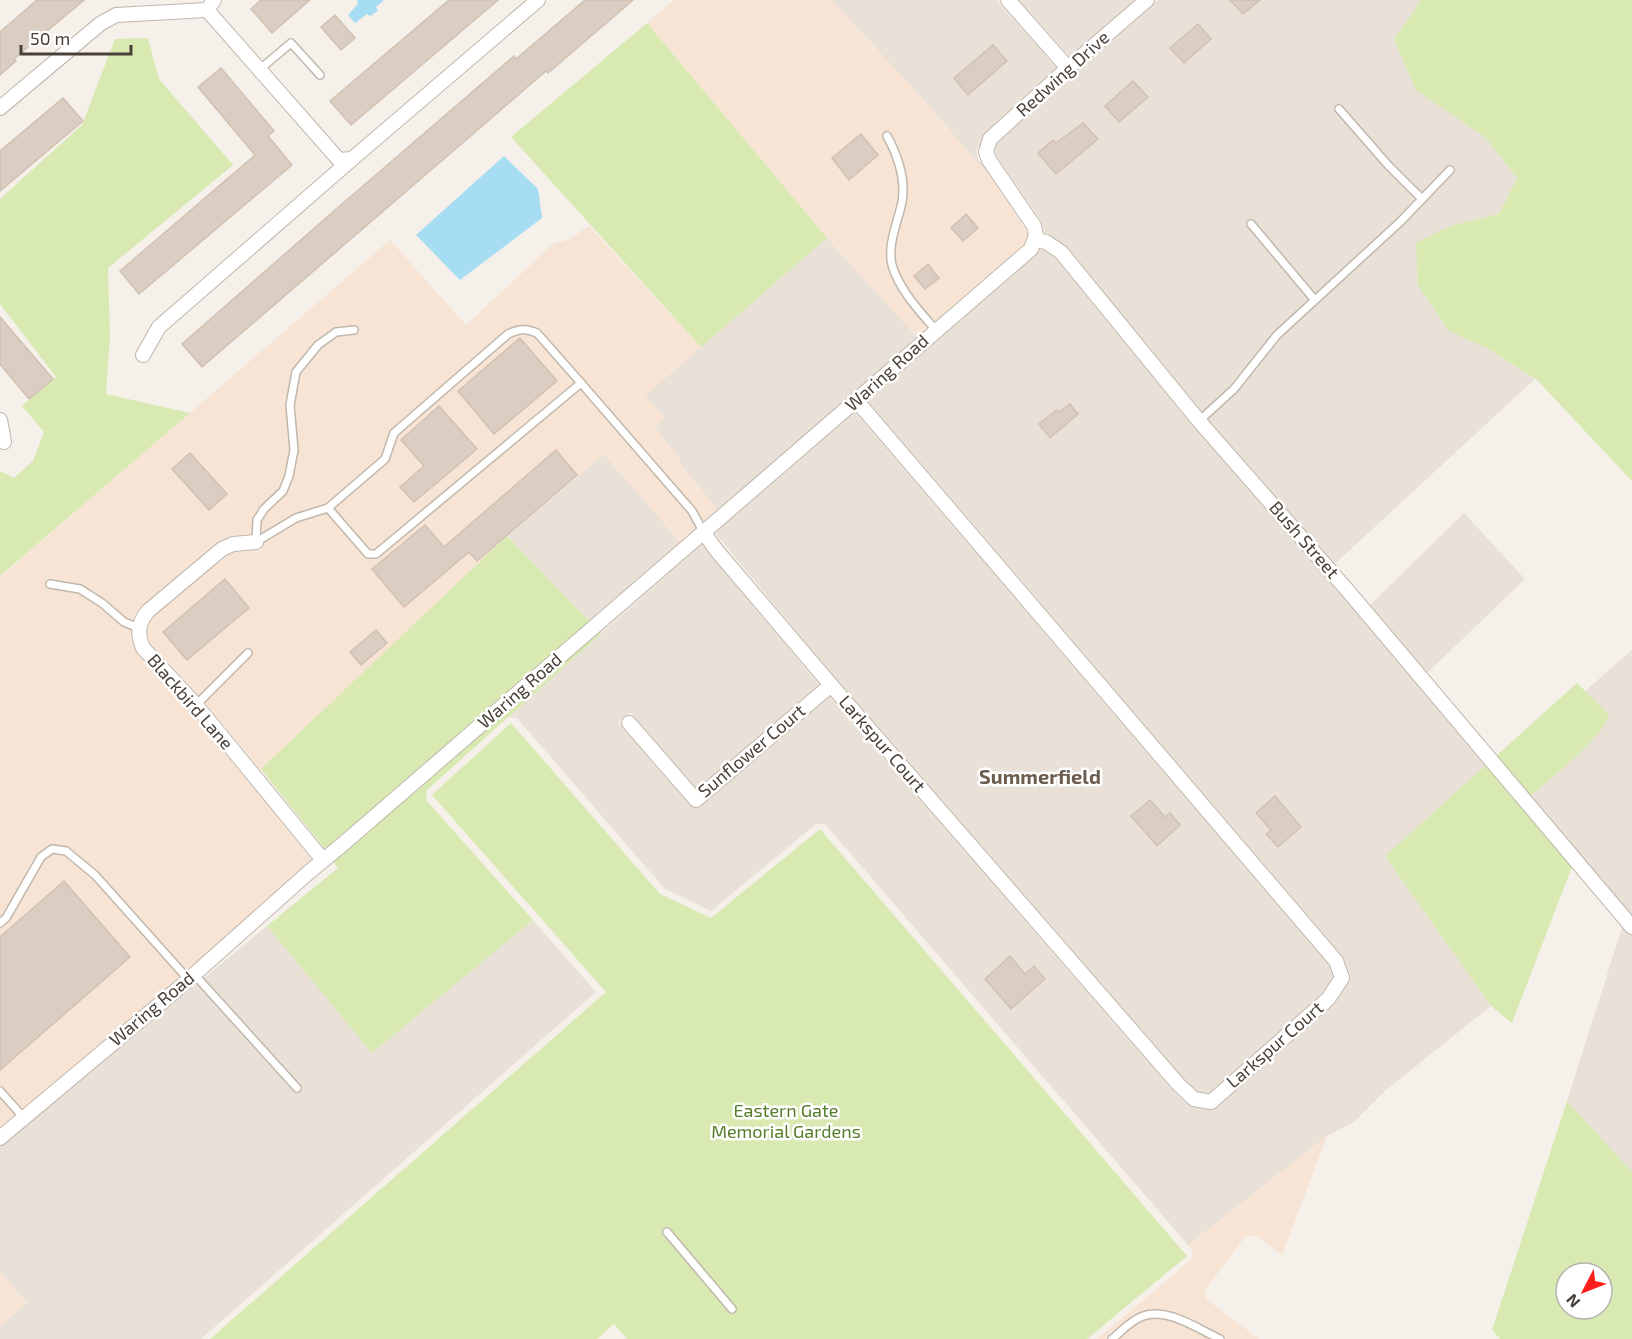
<svg xmlns="http://www.w3.org/2000/svg" width="1632" height="1339" font-family="'Exo 2',sans-serif">
	<style>
		.residential { fill: #e9e1d8 }
		.commercial { fill: #f7e4d5 }
		.green { fill: #d8eab2; fill-rule: evenodd }
		.water { fill: #a6ddf2 }
		.building { fill: #dacdc2; stroke: #d2c1b2; stroke-width: 1.5 }
		.lines { fill: none; stroke-linecap: round; stroke-linejoin: round }
		.service-casing { stroke: #c1b7ac; stroke-width: 10 }
		.minor-casing { stroke: #c1b7ac; stroke-width: 16 }
		.service { stroke: #fff; stroke-width: 7 }
		.minor { stroke: #fff; stroke-width: 14 }
		.labels { text-anchor: middle; stroke-width: 5; stroke-linejoin: round; paint-order: stroke }
		.street-label { font-size: 18px; fill: #494038; stroke: #fff }
		.park-label { font-size: 18px; fill: #547d29; stroke: #fff }
		.neighbourhood-label { font-size: 20px; font-weight: bold; fill: #6c5d4f; stroke: #fff }
	</style>
	<rect width="100%" height="100%" fill="#f5f0ea"/>
	<g class="residential">
		<path d="M831,0H996L1057,68L983,137L979,148L976,149L978,161H981L992,179L912,87Z"/>
		<path d="M1019,0H1136L1070,57Z"/>
		<path d="M1158,0H1421L1394,40L1416,90L1486,138L1517,178L1499,214L1450,226V331L1487,348L1535,379L1327,571L1363,612L1464,513L1525,579L1421,679L1493,760L1385,856L1491,1006L1385,1091L1354,1122L1327,1136L1188,1245L825,824H816L711,911L665,889L517,718L507,717L702,544L819,685L697,789L631,713L618,723L689,805H700L829,696L1173,1091L1188,1105L1209,1110L1216,1107L1334,1002L1349,981L1350,974L1343,957L867,400L1042,248L1046,236L1041,221L996,155L994,150L996,143L1073,73Z"/>
		<path d="M827,238L917,337L719,511L684,469L678,457L654,426L661,421L645,395Z"/>
		<path d="M854,411L1329,965L1333,978L1322,994L1210,1094L1198,1092L1185,1080L832,674L715,533Z"/>
		<path d="M604,454L681,543L590,622L507,536Z"/>
		<path d="M1632,650V1172L1567,1101L1626,915L1526,800L1593,738L1609,715L1585,691Z"/>
		<path d="M533,920L596,992L201,1339H0V1326L27,1303L0,1272V1147L267,926L372,1052Z"/>
	</g>
	<g class="commercial">
		<path d="M674,0H831L912,87L992,179L1026,230L1028,236L1024,244L917,337L827,238L647,23Z"/>
		<path d="M589,226L701,347L645,396L665,417L655,427L678,457L684,469L719,511L681,543L604,454L507,536L262,770L291,807L202,699L150,643L147,636L149,622L154,616L226,555L234,552L262,550L265,535L233,536L217,543L142,606L134,617L131,627L132,642L137,654L190,710L312,860L175,981L0,1128V577L390,240L466,325L553,244L570,239Z"/>
		<path d="M1327,1136L1282,1255L1255,1235L1245,1237L1205,1290L1206,1299L1259,1339H1097L1191,1260L1193,1251L1188,1245Z"/>
		<path d="M0,1272L27,1303L0,1326Z"/>
	</g>
	<g class="green">
		<path d="M1421,0H1632V481L1537,380L1487,348L1449,331L1418,285L1416,243L1450,226L1499,214L1517,178L1486,138L1416,90L1394,40Z"/>
		<path d="M647,23L827,238L701,347L511,137Z"/>
		<path d="M148,38L159,79L233,165L108,268L110,337L106,394L190,413L0,576V471L14,478L33,461L44,432L22,406L56,377L0,304V199L82,125L115,39Z"/>
		<path d="M507,536L590,622L325,849L261,769Z"/>
		<path d="M600,632L601,634L427,790L426,800L533,920L372,1053L267,926L338,868L333,862Z"/>
		<path d="M1577,683L1609,715C1604,737 1545,783 1526,800L1575,859L1512,1023L1491,1006L1385,856Z"/>
		<path d="M511,723L660,894L711,918L820,829L1187,1256L1087,1339H627L614,1324L597,1339H210L606,992L432,795Z"/>
		<path d="M1567,1101L1632,1172V1339H1500L1492,1330ZM1566,1273H1602V1309H1566Z"/>
	</g>
	<g class="water">
		<path d="M357,0H384L376,7L378,11L370,16L367,14L355,23L348,15L358,4Z"/>
		<path d="M504,156L538,189L542,218L460,280L416,235Z"/>
	</g>
	<g class="building">
		<path d="M37,0H84L14,59L16,61L0,75V32Z"/>
		<path d="M261,0H310L272,33L251,9Z"/>
		<path d="M449,0H498L351,125L330,101Z"/>
		<path d="M585,0H633L548,73L546,71L202,367L182,344L342,204L514,56L516,59Z"/>
		<path d="M1230,0H1260L1243,14Z"/>
		<path d="M335,15L355,38L341,50L321,27Z"/>
		<path d="M1198,24L1211,39L1184,63L1170,48Z"/>
		<path d="M993,45L1007,61L968,95L954,78Z"/>
		<path d="M221,68L274,131L268,136L292,165L139,294L120,271L255,155L198,87Z"/>
		<path d="M1133,81L1148,97L1119,122L1105,106Z"/>
		<path d="M63,98L83,121L0,191V151Z"/>
		<path d="M1083,123L1098,139L1056,174L1038,153L1053,140L1056,143Z"/>
		<path d="M861,134L878,155L849,180L832,158Z"/>
		<path d="M966,214L978,228L963,241L951,228Z"/>
		<path d="M928,264L939,278L925,289L914,276Z"/>
		<path d="M0,317L53,379L29,399L0,364Z"/>
		<path d="M520,338L557,381L494,434L458,391Z"/>
		<path d="M1070,404L1078,414L1050,438L1039,424L1057,410L1059,412Z"/>
		<path d="M439,406L477,449L414,502L400,487L424,466L401,440Z"/>
		<path d="M556,450L577,475L477,561L469,552L404,607L372,569L425,525L444,547Z"/>
		<path d="M190,453L227,494L209,510L172,469Z"/>
		<path d="M225,579L249,608L187,660L163,632Z"/>
		<path d="M376,630L387,643L361,665L350,652Z"/>
		<path d="M1275,796L1301,827L1278,847L1266,834L1271,830L1256,813Z"/>
		<path d="M1150,800L1165,817L1170,813L1180,825L1157,846L1131,816Z"/>
		<path d="M64,881L130,957L0,1070V937Z"/>
		<path d="M1010,956L1025,974L1034,966L1045,979L1011,1009L985,979Z"/>
	</g>
	<g class="lines">
		<defs>
			<g id="service">
				<path d="M259,70L291,43L320,75"/>
				<path d="M1339,109L1388,165L1422,199"/>
				<path d="M887,136C898,156 906,178 902,202C898,222 887,244 892,265C899,289 919,311 936,330"/>
				<path d="M1251,224L1314,299"/>
				<path d="M1199,421L1234,389L1277,335L1400,222L1450,170"/>
				<path d="M328,508L385,459L394,433L508,334C519,329 526,328 537,333L581,383"/>
				<path d="M256,542L296,518L328,508L368,554H376L581,383L692,511L704,533"/>
				<path d="M256,542L257,520L264,509L283,491L289,476L294,450L290,405L296,372L318,345L336,332L354,330"/>
				<path d="M50,584L80,589L102,603L124,622L139,628"/>
				<path d="M196,705L248,653"/>
				<path d="M0,923L6,918L41,857L52,849L66,851L95,875L188,979"/>
				<path d="M194,974L297,1088"/>
				<path d="M0,1091L24,1118"/>
				<path d="M667,1232L732,1309"/>
				<path d="M1112,1339C1122,1331 1131,1320 1143,1316C1167,1307 1198,1329 1220,1339"/>
			</g>
			<g id="minor">
				<path d="M1008,0L1068,68"/>
				<path d="M207,10L339,160L352,159L538,0"/>
				<path d="M0,108L100,24L116,15L207,10L214,0"/>
				<path d="M1035,240L1046,242L1061,252L1199,421L1348,591L1632,927"/>
				<path d="M143,355L159,327L352,159"/>
				<path d="M0,420L4,442"/>
				<path d="M704,533L717,551L831,685L1179,1085L1194,1099L1211,1102L1328,999L1342,978L1336,961L856,400"/>
				<path d="M256,542L233,544L222,549L148,611C138,623 137,633 143,648L196,705L323,860"/>
				<path d="M629,723L696,800L831,685"/>
				<path d="M0,1138L180,987L308,873L343,844L1031,249L1036,235L1034,226L989,160L986,152L990,139L1068,68L1147,0"/>
			</g>
		</defs>
		<use href="#service" class="service-casing"/>
		<use href="#minor" class="minor-casing"/>
		<use href="#service" class="service"/>
		<use href="#minor" class="minor"/>
	</g>
	<g class="labels">
		<g class="street-label">
			<text transform="translate(1063 74) rotate(-42)" y="6">Redwing Drive</text>
			<text transform="translate(887 373) rotate(-42)" y="6">Waring Road</text>
			<text transform="translate(1304 540) rotate(49)" y="6">Bush Street</text>
			<text transform="translate(520 691) rotate(-41)" y="6">Waring Road</text>
			<text transform="translate(190 702) rotate(49)" y="6">Blackbird Lane</text>
			<text transform="translate(882 744) rotate(49)" y="6">Larkspur Court</text>
			<text transform="translate(752 751) rotate(-40)" y="6">Sunflower Court</text>
			<text transform="translate(152 1009) rotate(-40)" y="6">Waring Road</text>
			<text transform="translate(1275 1045) rotate(-41)" y="6">Larkspur Court</text>
		</g>
		<g class="park-label">
			<text x="786" y="1117">Eastern Gate<tspan x="786" dy="21">Memorial Gardens</tspan></text>
		</g>
		<g class="neighbourhood-label">
			<text x="1040" y="784">Summerfield</text>
		</g>
	</g>
	<g transform="translate(1584 1291) rotate(228)"><circle r="28" fill="#ffffff" stroke="#b6b3af" stroke-width="1.5"/>
	<path d="M0-4.5L10 22L0 15L-10 22Z" fill="#fd1e19"/>
	<text y="-9" font-size="16" font-weight="bold" text-anchor="middle" fill="#494038">N</text>
	</g>
	<path d="M21 45v9h110v-9" fill="none" stroke="#494038" stroke-width="3"/>
	<text x="30" y="45" font-size="18" fill="#494038" stroke="#ffffff" stroke-width="4.5" paint-order="stroke">50 m</text>
</svg>
